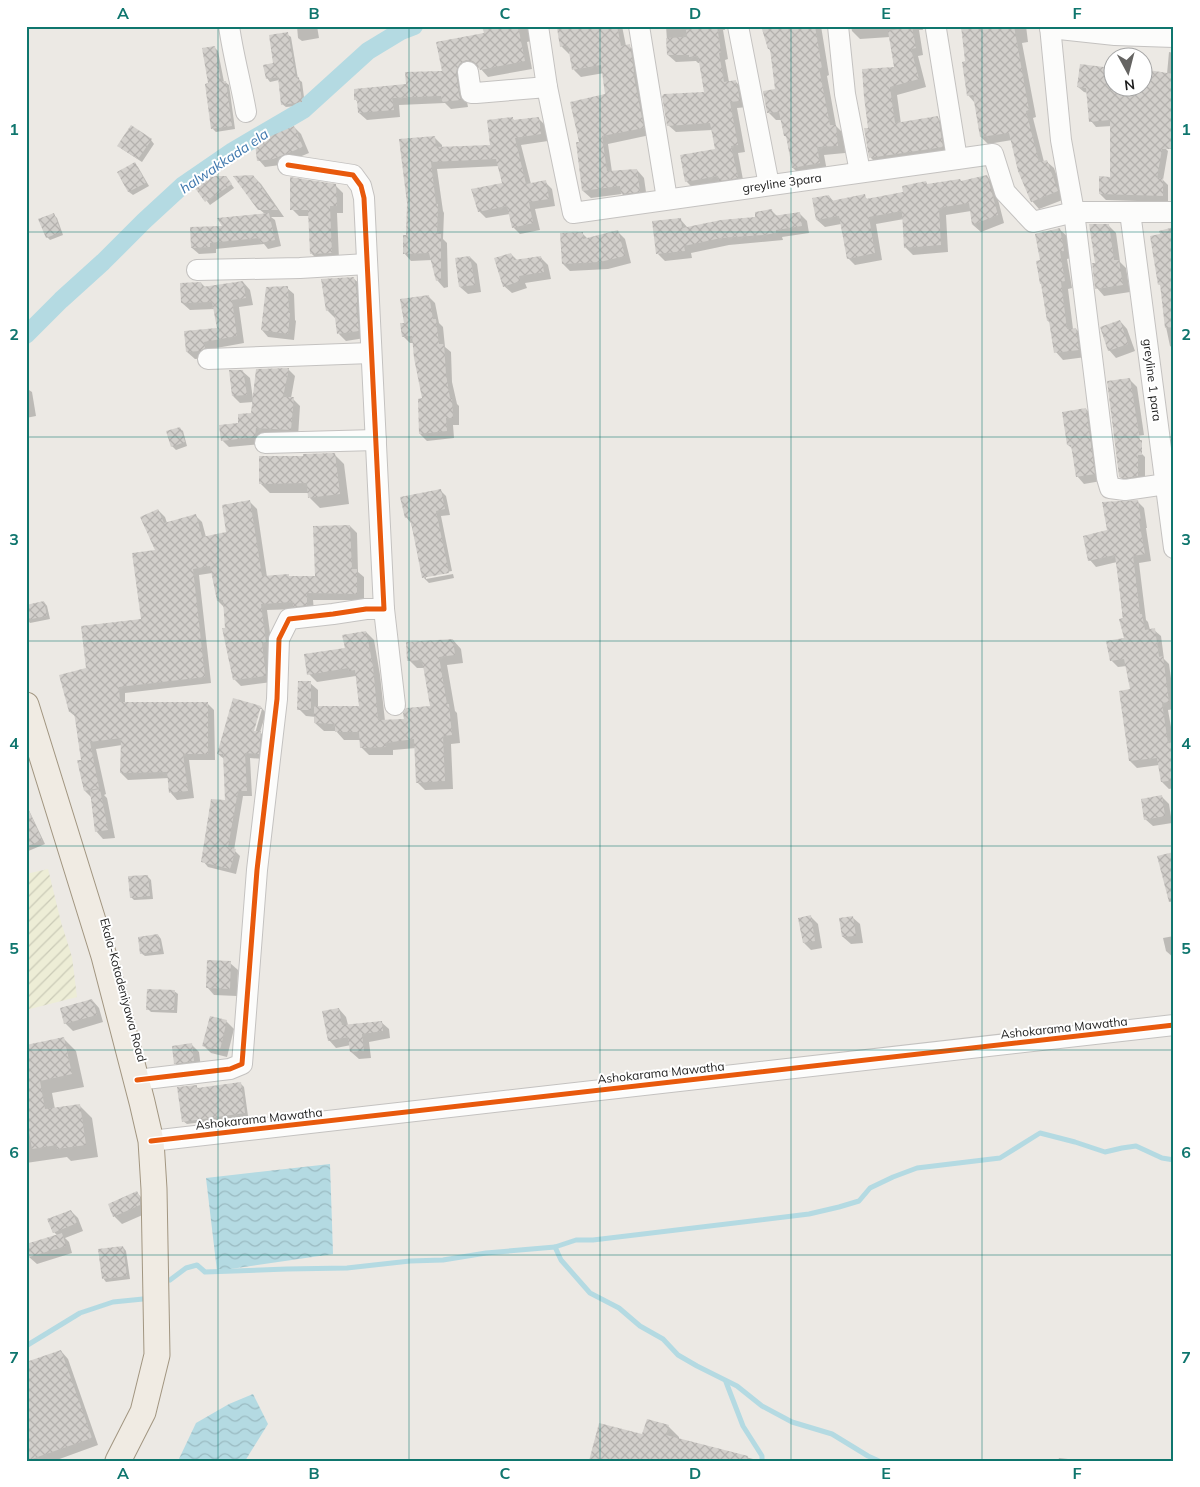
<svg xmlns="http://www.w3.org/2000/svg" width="1200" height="1487" font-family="Mulish,sans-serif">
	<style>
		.farmland { fill: url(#farmland-furrows) }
		.water { fill: url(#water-waves) }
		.shadow { fill: #0003; fill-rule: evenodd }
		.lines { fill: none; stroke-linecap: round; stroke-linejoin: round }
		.stream { stroke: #b4dae2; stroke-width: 5 }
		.canal { stroke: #b4dae2; stroke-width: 18 }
		.building { fill: url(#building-cross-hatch) }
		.minor-casing { stroke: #c4c2c0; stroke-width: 22 }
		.major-casing { stroke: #a29681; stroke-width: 27 }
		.minor { stroke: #fcfcfb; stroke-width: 20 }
		.major { stroke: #f0ebe3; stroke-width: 25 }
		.cycleway-casing { stroke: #fff; stroke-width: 8 }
		.cycleway { stroke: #e8590c; stroke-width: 5 }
		.grid { fill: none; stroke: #0f766e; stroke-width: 1; stroke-opacity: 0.55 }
		.labels { text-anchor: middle; stroke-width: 4; stroke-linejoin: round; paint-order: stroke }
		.street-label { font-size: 12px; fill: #1c1c1c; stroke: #fff }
		.water-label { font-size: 14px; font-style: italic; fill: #3e77ad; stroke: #fff }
		.neatline { fill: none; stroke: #0f766e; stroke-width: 2 }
		.grid-label { font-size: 16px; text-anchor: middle; font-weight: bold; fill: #0f766e }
	</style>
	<defs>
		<pattern id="farmland-furrows" width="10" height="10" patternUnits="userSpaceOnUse" patternTransform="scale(1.25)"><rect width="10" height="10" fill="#ededd6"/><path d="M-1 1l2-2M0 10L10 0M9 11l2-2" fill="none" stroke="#cbcbb7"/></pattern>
		<pattern id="water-waves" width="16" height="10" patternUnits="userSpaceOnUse" patternTransform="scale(1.25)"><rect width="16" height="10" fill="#b4dae2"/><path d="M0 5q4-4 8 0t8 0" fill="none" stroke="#9abac1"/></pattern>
		<pattern id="building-cross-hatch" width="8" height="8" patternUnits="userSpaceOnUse" patternTransform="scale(1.25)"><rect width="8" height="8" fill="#d2cfcb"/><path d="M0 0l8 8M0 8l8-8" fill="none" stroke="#b4b1ae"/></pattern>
	</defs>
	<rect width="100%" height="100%" fill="#ece9e4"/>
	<path class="farmland" d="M48,869L61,922L72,957L77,997L26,1010V874Z"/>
	<g class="water">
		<path d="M330,1164L333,1254L217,1271L206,1178Z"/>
		<path d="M253,1394L268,1424L245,1461H178L196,1423L229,1404Z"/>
	</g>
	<g class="shadow">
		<rect x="26" y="26" width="9" height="3"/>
		<path d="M297,26H317L319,38L302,41L298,38Z"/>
		<path d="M484,26H527L531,41L527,42L532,69L488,77L480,68L475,67L463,81L468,107L451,109L445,103L399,105L400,117L367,120L359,113L358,103L356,100L407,85L443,72L486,34Z"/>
		<path d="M571,26H622L626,46H629L637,53L650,135L608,144L612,172L637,170L644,178L647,199L630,201L622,194L591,198L583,191L581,143L607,95L604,73L581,77L574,70L571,53L569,54L561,46Z"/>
		<path d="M666,26H724L725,30H723L728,59L725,60L729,82H736L743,89L747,107L737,108L745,152L738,153L744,185L693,188L686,181L716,150L712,130L676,132L668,125L706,93L700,63H698L696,61L676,62L668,55Z"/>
		<path d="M763,26H821L829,75L827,76L836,126L844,134L845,153L824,155L827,171L801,176L793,168L788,138L785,136L782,120H776L768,112L776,90L771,52L769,49Z"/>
		<path d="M851,26H922L923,30H919L923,55L918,56L926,87L897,95L901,124L938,118L946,126L950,154L879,166L871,158L870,129L896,68L890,37L860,39L852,31Z"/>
		<path d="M962,26H1026L1028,42L1022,43L1036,117L1033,118L1044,162L1046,161L1054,168L1065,199L1039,209L1032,201L1012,140L988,144L981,137L975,103L968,95L967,62Z"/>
		<path d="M287,34L291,37L298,79L302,82L305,105L286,107L282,104L279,80L270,82L267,78Z"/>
		<path d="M214,47L218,51L224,82H225L229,85L235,129L216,132L213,129L210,84Z"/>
		<path d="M1169,52L1174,53V144L1162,145L1168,151L1163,180L1168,185V202L1106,200L1100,194L1111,178L1112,126L1096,127L1091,121L1088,93L1084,92L1078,87L1081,66L1112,70V88H1142L1167,74Z"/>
		<path d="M512,118L515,121L538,118L545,125L548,141L521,145L531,184L545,182L552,189L555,206L535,209L540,230L520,234L513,227L510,214L486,218L479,211L504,184L499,166L437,169L443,211L444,213L443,239L447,243L448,287L444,288L437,280L432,260L411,261L404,253L407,236L435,138L442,145V148L491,146Z"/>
		<path d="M294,127L301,134L309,153L280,165L265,167L259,160Z"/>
		<path d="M151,140L154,144L142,162L122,149Z"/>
		<path d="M135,164L138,167L149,186L133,195L129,192L119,172Z"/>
		<path d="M253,176L261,184L284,217H271L275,220L281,246L268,249L264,244L216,249V253L199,254L192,248L225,227L265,214L259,209Z"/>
		<path d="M987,176L994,184L1004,223L981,232L973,225L971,211L946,215L948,252L913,255L905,247L904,219L876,224L882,260L855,265L848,258L841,224L825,227L817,220L829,196L834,202L864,196L868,200L904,193L928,185L962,182Z"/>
		<path d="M229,181L234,188L210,205L197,188Z"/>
		<path d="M336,186L343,193V213H337L339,259L318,260L311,253L310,216H299L292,209Z"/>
		<path d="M772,211L777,216L799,213L807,221L809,233L782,237L783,240L729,245L691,253L692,258L665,261L658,254L680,219L688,228L757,218Z"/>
		<path d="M54,215L57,218L63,235L50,240L47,237Z"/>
		<path d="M1108,225L1116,233L1120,262L1126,268L1130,292L1104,296L1097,288L1096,264Z"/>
		<path d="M1059,229L1067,236L1071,258L1067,259L1072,288L1068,289L1073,329H1076L1083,336L1086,357L1063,360L1056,352L1051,324L1048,321L1041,261Z"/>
		<path d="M1174,229V355L1173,348L1170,346L1165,322L1161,286L1159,284L1161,235Z"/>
		<path d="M617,231L625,239L631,263L608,269L570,271L563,264L582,233L588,239Z"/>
		<path d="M511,254L518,261L540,257L548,265L551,279L525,283L527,288L512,293L504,286Z"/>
		<path d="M470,257L477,264L481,292L468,294L460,287L456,259Z"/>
		<path d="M353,278L361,285L365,338L346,341L339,334L336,318H335L327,310Z"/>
		<path d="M243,282L250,290L253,305L239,307L244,343L211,349L212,355L208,358L195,359L187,352L218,329L215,309L190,310L182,303L201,283L206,288Z"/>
		<path d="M287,288L294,294L295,320L296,321L294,340L268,337L262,330Z"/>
		<path d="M428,296L435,303L439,323L443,327L445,347L451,352L452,382L457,404L459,406V425H453L454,438L427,441L420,434L423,400L414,343H410L403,336L406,324Z"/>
		<path d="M1120,321L1127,329L1135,351L1116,358L1109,350Z"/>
		<path d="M288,369L295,376L291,398L293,399L300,406L298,437L261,444L229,447L222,440L252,415L253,402L240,403L233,396L242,371L250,378L253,399Z"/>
		<path d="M1129,379L1137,387L1144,435L1122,438Z"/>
		<path d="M26,388L32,392L36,416L26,418Z"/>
		<path d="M1086,409L1093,417L1101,481L1084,484L1077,476L1073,449L1068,445Z"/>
		<path d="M179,428L183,431L187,446L176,450L172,446Z"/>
		<path d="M1138,450L1145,457V483L1128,484L1120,477Z"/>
		<path d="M334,454L344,464L349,504L320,508L310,498L309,493H270L260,483L305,457Z"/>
		<path d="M440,490L446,496L450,515L441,516L452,571L426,576V579L453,574L454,578L429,583L424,578L411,523L406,517Z"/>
		<path d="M1137,501L1144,508L1147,528H1146L1151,561L1139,563L1146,620L1148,622L1150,630H1154L1161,636L1164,659L1169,664L1174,700V709L1168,710L1174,744V788L1169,789L1162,782L1159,765L1137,768L1130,761L1131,690L1127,666L1118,667L1111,660L1125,640L1117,562L1096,567L1090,560L1108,531Z"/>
		<path d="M250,502L257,509L267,577H316L350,526L357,533L358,572L364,577V600H313L314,611L297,609L267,610L272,649H268L272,682L241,686L234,679L226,629L224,607L218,601L212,573L199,575L211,683L125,693V703H207L214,710L215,760H189L194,798L177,800L171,793L169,778L128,780L121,773L122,745L96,749L106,794L104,795L107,798L115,838L103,839L96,831L92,798L85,791L82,761L76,717L70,712L87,669L143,620L157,551L158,510L165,517L167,523L195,515L202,522L206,537L227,533Z"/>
		<path d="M44,602L47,606L50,619L30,623L27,619Z"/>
		<path d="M366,632L374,640L380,675L385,721H405L432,707L424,668H417L409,660L453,640L461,649L463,663L447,665L455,711L457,713L460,743L451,744L453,789L425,790L417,782L416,748L393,750V755H369L361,747V740H344L336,731H324L315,723L316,717L306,716L299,709L310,683L318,690V707H361L356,676L317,682L309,674L346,649Z"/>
		<path d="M261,707L266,713L260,732L266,738L264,759L250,758L252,796H243L234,850L240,856L236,874L208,867L203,861L227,801L224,759L218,754ZM259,709H262L254,737L251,736Z"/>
		<path d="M1162,797L1169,804L1172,823L1153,826L1145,819Z"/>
		<path d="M26,804L45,844L26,852Z"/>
		<path d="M147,876L151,880L153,899L134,900L131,897Z"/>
		<path d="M811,917L818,924L822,948L811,950L804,943Z"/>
		<path d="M852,917L860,924L863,943L851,944L843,937Z"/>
		<path d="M158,935L161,939L164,954L145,956L141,953Z"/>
		<path d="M1174,936V958L1166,951L1163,938Z"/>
		<path d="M230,963L238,970L237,996L214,995L207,987Z"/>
		<path d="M174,991L178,994L177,1013L151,1012L148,1009Z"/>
		<path d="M92,1000L99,1008L103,1022L73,1031L65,1023Z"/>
		<path d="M339,1009L346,1017L348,1025L381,1022L389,1029L390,1038L369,1042L371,1058L359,1059L351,1052V1045L336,1048L329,1040Z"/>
		<path d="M226,1021L234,1029L227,1057L211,1053L204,1046Z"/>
		<path d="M63,1038L76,1051L84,1087L52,1093L55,1109L79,1105L92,1118L98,1157L71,1161L67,1157L26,1163V1047Z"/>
		<path d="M192,1045L199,1052L201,1068L183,1071L175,1063Z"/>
		<path d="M240,1083L244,1087L248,1116L187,1124L183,1121L196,1086L199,1089Z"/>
		<path d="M137,1193L144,1200L147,1213L122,1224L114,1216Z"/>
		<path d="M71,1211L78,1218L83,1231L65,1238L69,1242L72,1253L37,1264L29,1257L57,1235L54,1232Z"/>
		<path d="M123,1247L126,1251L130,1279L106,1282L103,1278Z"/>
		<path d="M61,1351L68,1359L98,1445L54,1461H26Z"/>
		<path d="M668,1426L679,1437V1439L753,1459L755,1461H590Z"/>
		<path d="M1059,1458L1086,1461H1058Z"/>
	</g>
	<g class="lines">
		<g class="stream">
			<path d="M555,1247L561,1260L590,1293L619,1308L640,1326L663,1339L678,1355L697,1366L737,1386L762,1406L792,1422L832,1434L868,1456L879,1461"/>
			<path d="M170,1280L186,1268L197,1265L205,1272L287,1269L347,1268L410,1261L443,1260L486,1253L555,1247L576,1240H593L809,1214L839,1207L859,1201L870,1188L893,1177L917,1168L1000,1158L1040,1133L1075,1142L1105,1152L1122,1148L1136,1146L1162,1158L1174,1160"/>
			<path d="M26,1346L80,1313L113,1302L143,1299"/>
			<path d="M726,1382L743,1426L762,1456V1461"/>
		</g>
		<path class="canal" d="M26,335L61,300L103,262L144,221L182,186L233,151L303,110L368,51L401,31L414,26"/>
	</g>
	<g class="building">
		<path d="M482,26H518L525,61L480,70L478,65L473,61L466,60L460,63L457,68L456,73L459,95L461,100L442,102L441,96L392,98L394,110L358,113L357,100H354V89L406,84L405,72L442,71L436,42L484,33Z"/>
		<path d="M565,26H617L621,46L630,44L634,72H633L644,128L602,136L607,171L637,169L640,192L621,194L620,186L582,191L576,142H579L570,102L605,94L601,65L572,70L568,46L560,47L557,28Z"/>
		<path d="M692,26H717L721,52L719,53L724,82L736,80L740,101L730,102L738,145L731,146L738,178L719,181L718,176L685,182L680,155L715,149L710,123L667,126L662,96L664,94L704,92L698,56L689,57V55H667L666,38L687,37L686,30L692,29Z"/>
		<path d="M761,26H815L822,68H819L830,125H836L838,146L817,147L820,163L792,168L786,136H784L779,112L767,113L763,91L775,89L770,49H768Z"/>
		<path d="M961,26H1014L1029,110L1026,111L1039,162L1047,160L1058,191L1031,202L1018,171L1009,133L980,137L973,95L967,96L962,62L965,61Z"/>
		<path d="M912,27L916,48L911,49L919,79L890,87L895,123L938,116L943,147L869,158L864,128H868L864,97L862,69L894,67L888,31Z"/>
		<path d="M288,32L296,78L299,77L302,102L281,105L278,77L266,79L263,65L273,63L269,35Z"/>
		<path d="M215,46L221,81H226L232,126L211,129L205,84L208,83L202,48Z"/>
		<path d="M1080,64L1112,68V88H1142V69L1174,74V123H1172L1171,149H1162L1157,178H1163V196L1099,194V176L1110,177V120L1089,122L1086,88L1077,87Z"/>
		<path d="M513,117V120L539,117L541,134L515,138L526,184L546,180L549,199L529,202L533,223L512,228L507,206L478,212L471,189L502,183L496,159L431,162L436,204H438L437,234H441V280L436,281L429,253L403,254V235H406L407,203L399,139L435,136L436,147L490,145L487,120Z"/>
		<path d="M131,125L152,139L138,159L117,146Z"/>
		<path d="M294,126L303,147L273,159L257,161L255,143Z"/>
		<path d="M135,162L146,183L128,192L117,172Z"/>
		<path d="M253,175L278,210H258L233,176Z"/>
		<path d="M987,175L998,215L972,225L969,203L939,208L941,245L904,248L902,211L869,217L875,253L847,259L839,216L816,220L812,198L829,195L831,201L865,194L866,199L903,192L902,186L926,181L927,184L960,179L961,181Z"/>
		<path d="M211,176H226L232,184L205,202L195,188Z"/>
		<path d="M290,177L336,184L337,206H330L332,253L310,254L308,210H290Z"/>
		<path d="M772,209L773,216L800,212L802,226L776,230V233L764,235L721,238L684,246L685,251L656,254L652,221L681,218L682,228L721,220L755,217V212Z"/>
		<path d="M54,213L61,232L46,238L38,219Z"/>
		<path d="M269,213L275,240L261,243L259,238L210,243V247L191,248L190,227L222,226L217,218Z"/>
		<path d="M1089,224H1109L1114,260H1119L1123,285L1095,289L1092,263H1095Z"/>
		<path d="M1174,227V327L1165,328L1160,284L1158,285L1150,236L1160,234L1159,231Z"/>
		<path d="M1060,228L1064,251L1060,252L1065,281L1061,282L1067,329L1076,328L1079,350L1054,353L1049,321H1047L1041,284H1040L1036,261L1040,260L1035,234Z"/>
		<path d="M618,230L625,256L600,262L562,264L560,233L583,232V239Z"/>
		<path d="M511,253L514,260L541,256L544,272L519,276L520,281L503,287L494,258Z"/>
		<path d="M470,256L475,285L459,287L455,258Z"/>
		<path d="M354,277L357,295V306H356L359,331L337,334L334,310L326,311L321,279Z"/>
		<path d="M243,281L246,298L232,300L237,336L204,342L205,348L200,351L186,352L184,331L217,328L212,302L181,303L180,283L201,282L202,287Z"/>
		<path d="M288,286L289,313H290L288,334L261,330L266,287Z"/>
		<path d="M429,295L433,319H436L439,344H444L446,374L450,398H452L453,418H446L447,431L419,434L418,399L422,398L414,358L412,336L402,337L400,323H404L400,299Z"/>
		<path d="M1120,320L1128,344L1108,351L1100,327Z"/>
		<path d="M289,368L283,397H294L291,430L256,428L255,437L221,441L219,425L238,423V414L251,413L256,369Z"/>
		<path d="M229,370H243L247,395L232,396Z"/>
		<path d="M1130,378L1140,440H1142V455H1138V476L1125,478L1119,477V476L1107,381Z"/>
		<path d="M1086,408L1095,474L1076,477L1071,445H1067L1062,412Z"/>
		<path d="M180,427L185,442L171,447L166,431Z"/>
		<path d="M335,453L340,494L308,498L307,483L259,484V456H303V454Z"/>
		<path d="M441,489L445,509L436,511L449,573L422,578L410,517L405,518L400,497Z"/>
		<path d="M250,500L262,576L289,574V576H315L313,526L350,525L352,569H357V594L307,593V605L293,607V602L261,604L266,642L262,643L266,676L233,680L222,628H225L223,600L217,601L210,566L193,569L205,677L119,687L120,702H208V754H183L188,791L169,793L167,772L120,773L121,738L90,742L99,788L84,791L77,760H81L74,712H69L59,675L86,668L81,626L141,619L132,553L155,550L140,517L158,509L164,523L196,514L202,537L226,532L222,505Z"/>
		<path d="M1138,500L1141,521H1139L1145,554L1133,556L1140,614H1142L1145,630L1155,628L1159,657L1163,656L1169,702L1162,703L1168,743L1174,742V780L1161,782L1157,758L1129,761L1119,691L1130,689L1124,659L1110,661L1106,641L1124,638L1119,619L1123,618L1115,555L1088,561L1083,536L1107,530L1102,502Z"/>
		<path d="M44,601L47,616L26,620V605Z"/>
		<path d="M366,631L373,666L378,720L404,719L403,713L406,708L430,706L422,660L407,661L406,642L453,639L455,655L439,657L447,704H449L452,735L443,736L445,781L416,783L414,739L385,743L386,747L360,748L359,732H335V724L314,723V706H359L355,670L349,671L348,668L307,675L304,654L345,648L342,635Z"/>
		<path d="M298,681H311V710H297Z"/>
		<path d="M233,698L261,706L254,731H261L259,754L245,753L247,791H238L228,847L236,849L230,869L201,862L211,799L225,800L223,754H217Z"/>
		<path d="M100,789L108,830L95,832L90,791Z"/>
		<path d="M1162,795L1165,816L1144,820L1141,799Z"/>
		<path d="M26,804L42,840L26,847Z"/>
		<path d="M1174,852V902H1169L1157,856Z"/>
		<path d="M148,875L150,896L130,898L128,876Z"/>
		<path d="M811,915L815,941L803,943L798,918Z"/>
		<path d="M853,916L856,936L842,937L839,918Z"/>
		<path d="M158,934L161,951L140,954L138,937Z"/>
		<path d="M207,960L231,961L230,989L206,988Z"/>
		<path d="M147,989L175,990L174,1010H146Z"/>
		<path d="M92,999L97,1015L64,1024L60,1008Z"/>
		<path d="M339,1008L342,1025L382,1021L383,1031L362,1034L364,1051L350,1052L348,1037L328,1041L322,1011Z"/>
		<path d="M210,1016L227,1020L220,1050L202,1046Z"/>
		<path d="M64,1037L72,1074L40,1081L45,1109L80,1104L86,1145L57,1149V1145L32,1149L26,1113V1045Z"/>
		<path d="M192,1043L194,1061L174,1064L172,1046Z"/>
		<path d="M241,1082L245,1113L182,1122L177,1087L197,1085V1088Z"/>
		<path d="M137,1191L140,1197V1205L113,1217L108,1204Z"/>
		<path d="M71,1210L77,1223L53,1233L47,1219Z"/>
		<path d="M62,1233L66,1246L26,1258V1244Z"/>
		<path d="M123,1246L127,1276L102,1279L98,1249Z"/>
		<path d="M61,1350L92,1438L26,1461V1362Z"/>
		<path d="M647,1419L669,1425L666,1435L748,1456L747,1461H589L599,1423L642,1434Z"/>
	</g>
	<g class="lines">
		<defs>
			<g id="minor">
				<path d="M229,26C233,55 241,83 246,112"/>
				<path d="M538,26L547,87"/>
				<path d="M639,26L667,199"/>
				<path d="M738,26L769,185"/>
				<path d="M838,26L845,94L860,172"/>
				<path d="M1050,26L1061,140L1074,212L1107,478L1110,488L1125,490L1166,484"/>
				<path d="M1050,28L1115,35L1174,37"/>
				<path d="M936,29L957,159"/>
				<path d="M468,72L471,93H476L547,87L573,213L993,154L1005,192L1033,222L1074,212H1174"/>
				<path d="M1130,212L1174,548"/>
				<path d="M197,270L300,268L367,264"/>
				<path d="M208,359L371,353"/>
				<path d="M265,443L376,440"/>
				<path d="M384,609L395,705"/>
				<path d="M137,1080L230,1069L242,1064L257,870L277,699L279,639L289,619L333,614L366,609H384L364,198L361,186L353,175L288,165"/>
				<path d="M151,1141L1174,1025"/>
			</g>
			<path id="major" d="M26,705L104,956L142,1102L151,1141L154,1189L157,1355L143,1412L118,1461"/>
		</defs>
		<use href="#minor" class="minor-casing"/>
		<use href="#major" class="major-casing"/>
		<use href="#minor" class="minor"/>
		<use href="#major" class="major"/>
		<defs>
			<g id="cycleway">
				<path d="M137,1080L230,1069L242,1064L257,870L277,699L279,639L289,619L333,614L366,609H384L364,198L361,186L353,175L288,165"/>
				<path d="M151,1141L1174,1025"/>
			</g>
		</defs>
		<use href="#cycleway" class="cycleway-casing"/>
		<use href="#cycleway" class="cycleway"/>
	</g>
	<path class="grid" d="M218,26V1461M409,26V1461M600,26V1461M791,26V1461M982,26V1461M26,232H1174M26,437H1174M26,641H1174M26,846H1174M26,1050H1174M26,1255H1174"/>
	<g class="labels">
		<g class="street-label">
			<text transform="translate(782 183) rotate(-8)" y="4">greyline 3para</text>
			<text transform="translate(1152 380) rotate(83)" y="4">greyline 1 para</text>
			<text transform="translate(123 990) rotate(75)" y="4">Ekala-Kotadeniyawa Road</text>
			<text transform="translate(1064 1028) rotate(-6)" y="4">Ashokarama Mawatha</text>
			<text transform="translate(661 1073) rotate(-6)" y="4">Ashokarama Mawatha</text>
			<text transform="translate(259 1119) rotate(-6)" y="4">Ashokarama Mawatha</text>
		</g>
		<g class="water-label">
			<text transform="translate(224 161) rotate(-34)" y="5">halwakkada ela</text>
		</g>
	</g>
	<rect width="1200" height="1487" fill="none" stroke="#ffffff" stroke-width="55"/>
	<g transform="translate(1128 72) rotate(173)"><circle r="24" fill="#ffffff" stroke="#a4a4a4"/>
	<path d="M0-4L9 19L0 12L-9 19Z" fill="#656462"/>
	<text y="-8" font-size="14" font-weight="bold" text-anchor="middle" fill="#1c1c1c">N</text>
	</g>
	<rect x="28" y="28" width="1144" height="1432" class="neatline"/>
	<g class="grid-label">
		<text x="123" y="19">A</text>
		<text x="314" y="19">B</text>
		<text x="505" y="19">C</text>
		<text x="695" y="19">D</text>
		<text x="886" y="19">E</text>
		<text x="1077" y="19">F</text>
		<text x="14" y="135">1</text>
		<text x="1186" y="135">1</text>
		<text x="14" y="340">2</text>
		<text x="1186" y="340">2</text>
		<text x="14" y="545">3</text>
		<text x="1186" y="545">3</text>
		<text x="14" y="749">4</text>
		<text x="1186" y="749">4</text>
		<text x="14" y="954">5</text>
		<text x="1186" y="954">5</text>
		<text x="14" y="1158">6</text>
		<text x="1186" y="1158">6</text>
		<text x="14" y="1363">7</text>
		<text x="1186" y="1363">7</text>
		<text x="123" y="1479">A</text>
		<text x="314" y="1479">B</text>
		<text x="505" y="1479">C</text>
		<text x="695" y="1479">D</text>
		<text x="886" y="1479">E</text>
		<text x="1077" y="1479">F</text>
	</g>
</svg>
